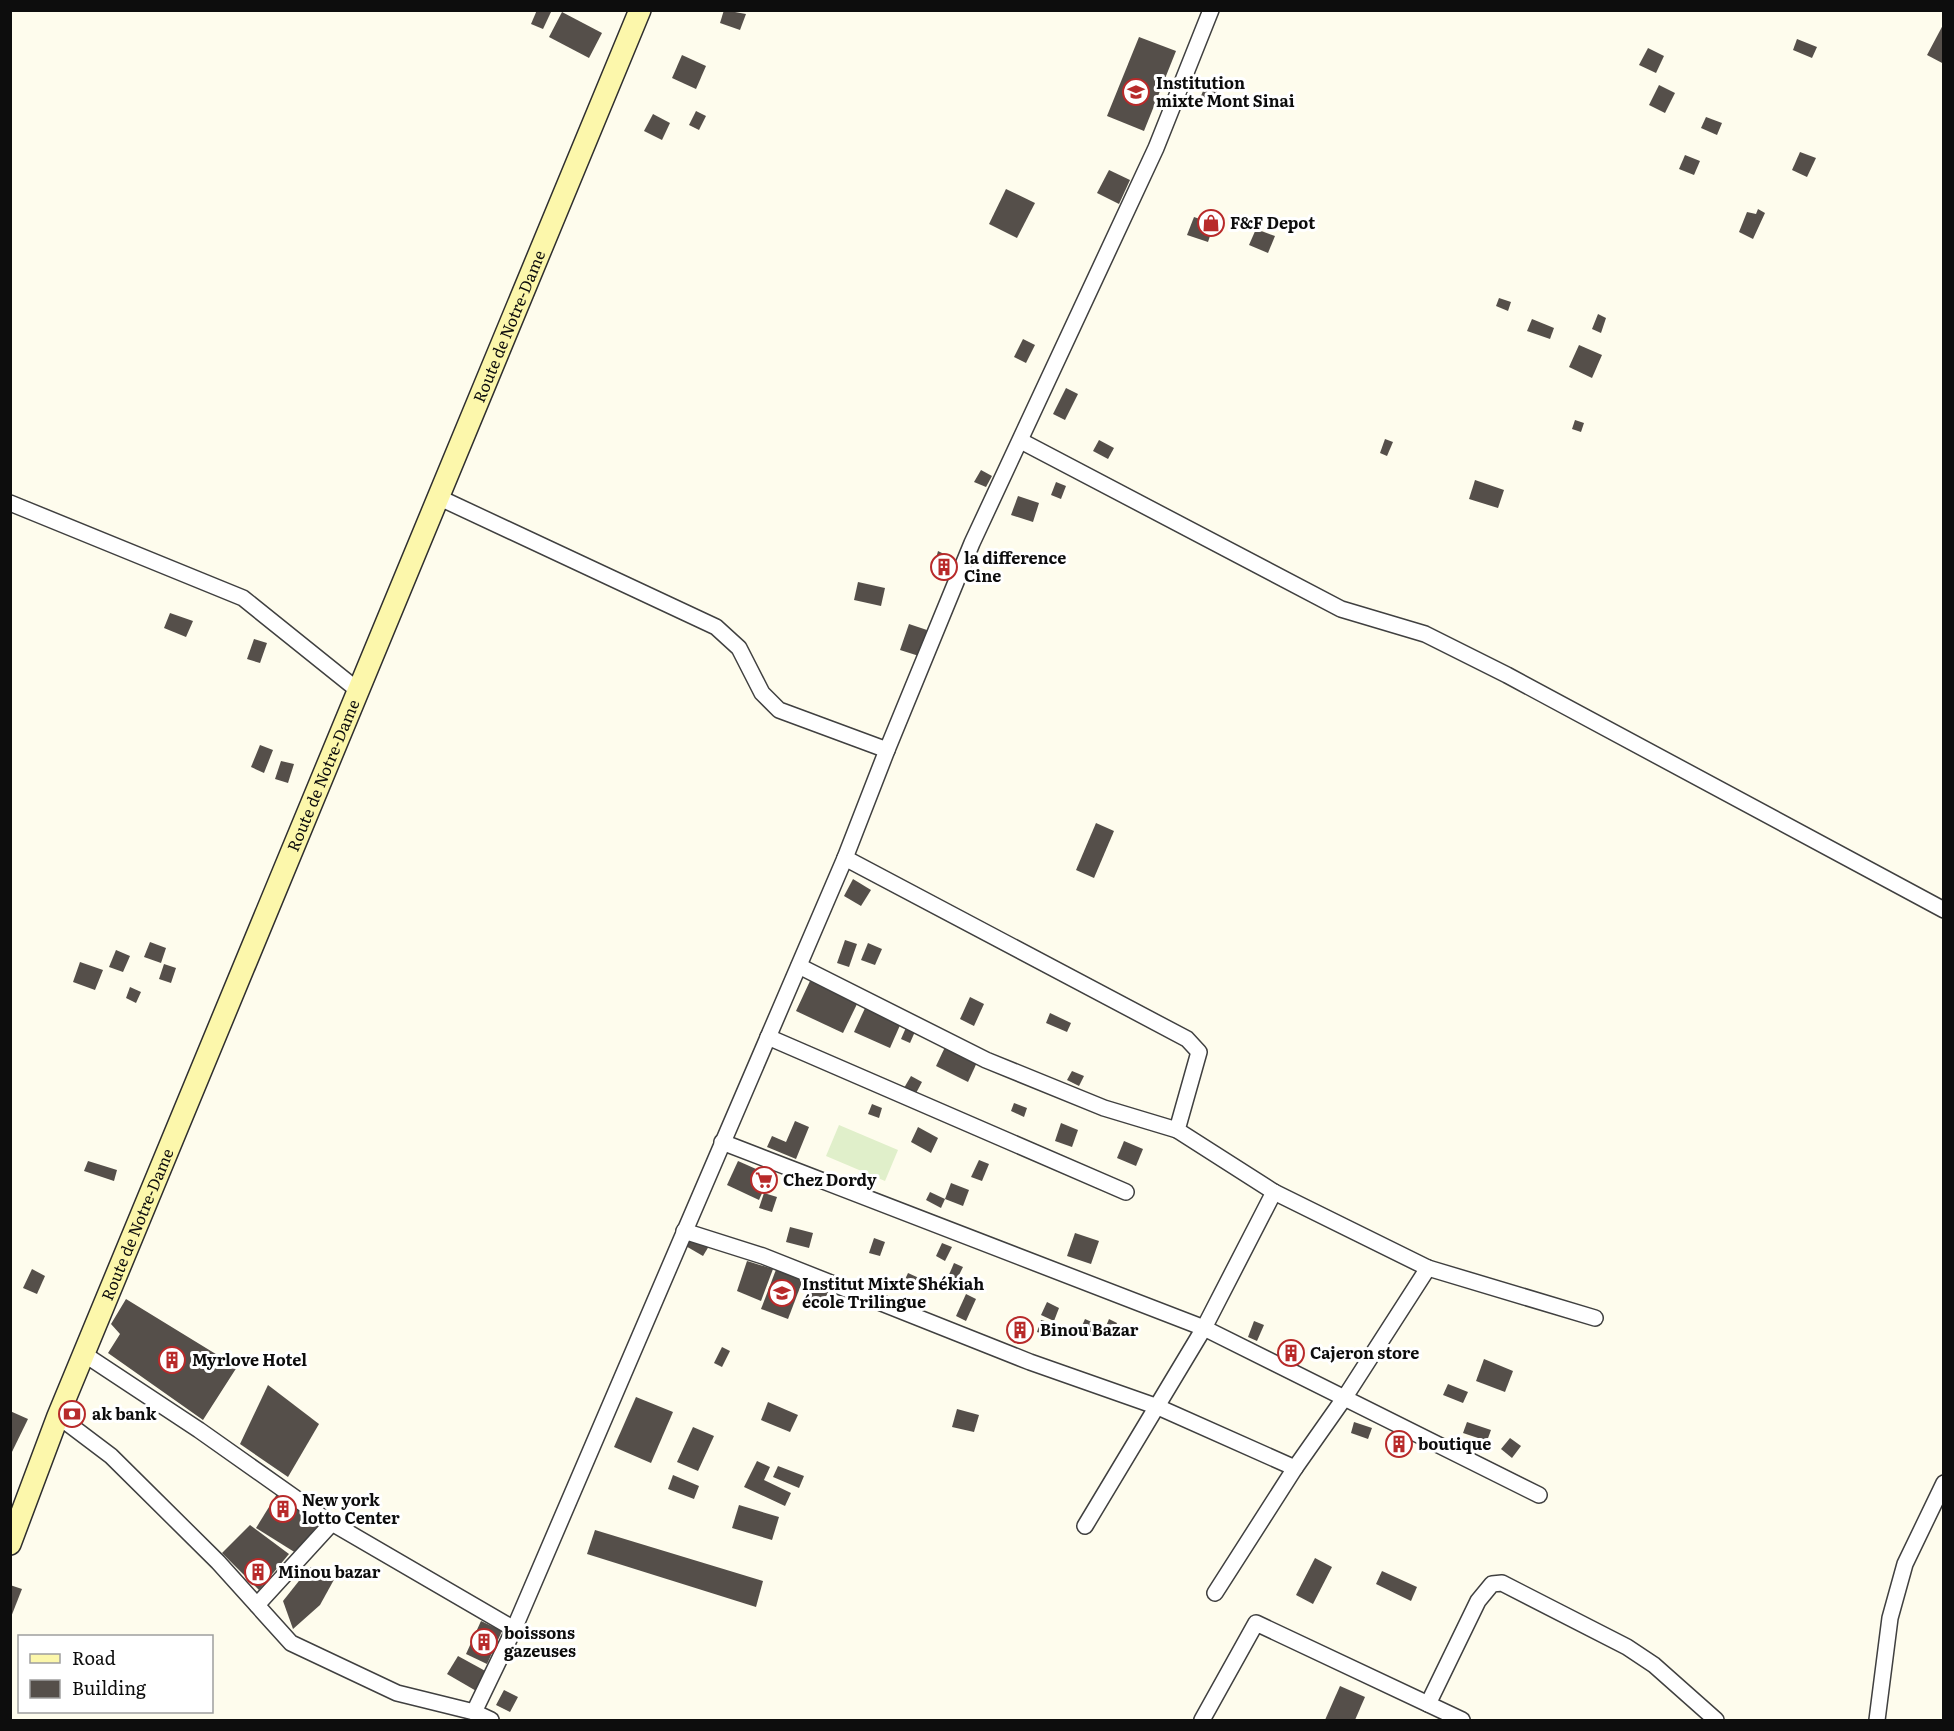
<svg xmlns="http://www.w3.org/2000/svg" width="1954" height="1731" font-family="Literata,serif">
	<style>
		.pitch { fill: #e0efca }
		.building { fill: #554f4a }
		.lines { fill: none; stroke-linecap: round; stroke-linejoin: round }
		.street-casing { stroke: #404040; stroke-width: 18 }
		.secondary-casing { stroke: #2f2f2f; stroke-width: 24 }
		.street { stroke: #fff; stroke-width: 15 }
		.secondary { stroke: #fcf7ab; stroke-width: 21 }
		.labels { text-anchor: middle; stroke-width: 6; stroke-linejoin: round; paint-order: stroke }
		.poi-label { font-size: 16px; font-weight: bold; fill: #0d0d0d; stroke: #fff; text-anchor: start }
		.street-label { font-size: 16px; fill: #0d0d0d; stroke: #fff }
	</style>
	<rect width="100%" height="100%" fill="#fefced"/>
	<path class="pitch" d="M839,1125L898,1150L885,1181L826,1156Z"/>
	<g class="building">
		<path d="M537,10L551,12L543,29L531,24Z"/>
		<path d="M724,10L746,14L740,30L720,23Z"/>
		<path d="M562,12L602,33L589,58L549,37Z"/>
		<path d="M1944,23V64L1927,55Z"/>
		<path d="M1139,37L1176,51L1144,131L1107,116Z"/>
		<path d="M1797,39L1817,47L1812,58L1793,50Z"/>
		<path d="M1648,48L1664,56L1656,73L1639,65Z"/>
		<path d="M682,55L706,66L696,89L672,78Z"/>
		<path d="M1207,81L1219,86L1213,101L1201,96Z"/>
		<path d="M1659,85L1675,93L1665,113L1649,105Z"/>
		<path d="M696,111L706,116L699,130L689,125Z"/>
		<path d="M653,114L670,123L662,140L644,131Z"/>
		<path d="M1706,117L1722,123L1717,135L1701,128Z"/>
		<path d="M1800,152L1816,158L1807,177L1792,170Z"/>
		<path d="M1685,155L1700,161L1694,175L1679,169Z"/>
		<path d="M1109,170L1130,180L1119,204L1097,193Z"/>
		<path d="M1006,189L1035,203L1017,238L989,224Z"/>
		<path d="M1758,209L1765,213L1753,239L1739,232L1747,212L1756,214Z"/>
		<path d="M1194,217L1214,224L1208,242L1187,235Z"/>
		<path d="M1256,229L1275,236L1268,253L1249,245Z"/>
		<path d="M1499,298L1511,302L1508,311L1496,306Z"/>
		<path d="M1598,314L1606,318L1601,333L1592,329Z"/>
		<path d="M1532,319L1554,328L1550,339L1527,331Z"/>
		<path d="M1023,339L1035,345L1026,363L1014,357Z"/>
		<path d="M1579,345L1602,355L1592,378L1569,367Z"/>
		<path d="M1066,388L1078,394L1065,420L1053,414Z"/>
		<path d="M1575,420L1584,423L1581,432L1572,429Z"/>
		<path d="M1385,439L1393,442L1387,456L1380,453Z"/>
		<path d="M1099,440L1114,448L1108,459L1093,451Z"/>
		<path d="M981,470L992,476L986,487L974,482Z"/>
		<path d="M1475,480L1504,490L1498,508L1469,499Z"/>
		<path d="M1056,482L1066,486L1061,499L1051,495Z"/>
		<path d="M1018,496L1039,503L1033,522L1011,515Z"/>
		<path d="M938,551L956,560L950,582L932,574Z"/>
		<path d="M858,582L885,588L881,606L854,600Z"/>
		<path d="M170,613L193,621L186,637L164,628Z"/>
		<path d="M909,624L927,630L919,656L900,650Z"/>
		<path d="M254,639L267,643L260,663L247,659Z"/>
		<path d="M260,745L273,750L264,773L251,767Z"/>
		<path d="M281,761L294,764L288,783L275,779Z"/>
		<path d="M1096,823L1114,831L1094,878L1076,870Z"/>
		<path d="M853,879L871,890L861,906L844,896Z"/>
		<path d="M845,940L857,944L849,967L837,963Z"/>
		<path d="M150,942L166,948L161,963L144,957Z"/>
		<path d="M868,943L882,949L875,965L861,960Z"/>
		<path d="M116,950L130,956L123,972L109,967Z"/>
		<path d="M80,962L103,970L95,990L73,982Z"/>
		<path d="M164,964L176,968L171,983L159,979Z"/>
		<path d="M810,981L857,1004L843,1033L796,1011Z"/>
		<path d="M130,987L141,992L136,1003L126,998Z"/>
		<path d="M970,997L984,1004L974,1026L960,1019Z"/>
		<path d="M866,1006L901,1023L890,1048L854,1032Z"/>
		<path d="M1050,1013L1071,1023L1067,1032L1046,1023Z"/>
		<path d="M908,1023L917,1027L910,1043L901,1039Z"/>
		<path d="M947,1043L979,1058L968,1082L936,1066Z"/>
		<path d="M1072,1071L1084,1076L1079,1086L1067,1080Z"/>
		<path d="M911,1076L922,1082L915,1095L904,1088Z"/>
		<path d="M1014,1103L1027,1108L1024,1117L1011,1111Z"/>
		<path d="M872,1104L882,1108L879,1118L868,1114Z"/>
		<path d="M795,1121L809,1127L796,1159L767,1147L772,1136L786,1142Z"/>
		<path d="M1061,1123L1078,1130L1072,1147L1055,1141Z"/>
		<path d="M918,1127L938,1138L931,1153L911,1142Z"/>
		<path d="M1124,1141L1143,1149L1136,1166L1117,1158Z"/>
		<path d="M979,1160L989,1164L982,1181L971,1177Z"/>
		<path d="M88,1161L117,1170L114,1181L84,1171Z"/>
		<path d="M738,1161L770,1175L759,1200L727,1185Z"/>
		<path d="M951,1183L969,1190L963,1206L945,1199Z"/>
		<path d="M930,1192L945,1199L941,1208L926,1200Z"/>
		<path d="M764,1193L777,1197L772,1212L759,1208Z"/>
		<path d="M790,1227L813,1233L809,1248L786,1242Z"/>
		<path d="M1075,1233L1099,1241L1091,1264L1067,1256Z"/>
		<path d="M689,1234L709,1246L703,1256L684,1245Z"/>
		<path d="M874,1238L885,1242L880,1256L869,1253Z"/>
		<path d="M942,1243L952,1247L945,1261L936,1256Z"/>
		<path d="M747,1261L773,1269L761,1301L737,1291Z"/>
		<path d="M954,1263L963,1267L956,1281L948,1277Z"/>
		<path d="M777,1267L804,1277L788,1319L761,1309Z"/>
		<path d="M32,1269L45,1276L37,1294L23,1288Z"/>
		<path d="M908,1273L919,1278L913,1292L902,1286Z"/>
		<path d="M814,1284L829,1291L821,1305L807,1298Z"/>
		<path d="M966,1294L976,1299L966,1321L956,1316Z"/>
		<path d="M126,1299L237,1367L203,1420L108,1353L120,1334L111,1324Z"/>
		<path d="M1047,1302L1059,1308L1054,1321L1041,1315Z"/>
		<path d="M1016,1318L1032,1326L1024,1343L1008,1334Z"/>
		<path d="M1085,1319L1098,1325L1094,1334L1081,1328Z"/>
		<path d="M1109,1319L1117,1323L1112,1335L1104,1331Z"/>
		<path d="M1041,1320L1052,1323L1049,1336L1037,1332Z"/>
		<path d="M1254,1321L1264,1325L1257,1341L1248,1337Z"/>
		<path d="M722,1347L730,1351L722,1367L714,1363Z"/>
		<path d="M1484,1359L1513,1371L1505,1392L1476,1381Z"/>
		<path d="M1448,1384L1468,1392L1463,1403L1443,1395Z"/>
		<path d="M268,1385L319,1424L288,1477L240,1444Z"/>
		<path d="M636,1397L673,1412L651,1463L614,1447Z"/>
		<path d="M768,1402L798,1415L790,1432L761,1420Z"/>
		<path d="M957,1409L979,1415L974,1432L952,1427Z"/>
		<path d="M10,1411L28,1419L10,1456Z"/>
		<path d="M1354,1422L1372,1428L1368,1439L1351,1433Z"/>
		<path d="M1467,1422L1491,1430L1487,1441L1463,1433Z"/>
		<path d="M693,1427L714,1436L698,1471L677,1462Z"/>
		<path d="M1396,1432L1411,1442L1402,1457L1386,1447Z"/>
		<path d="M1510,1438L1521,1446L1512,1458L1501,1449Z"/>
		<path d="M757,1461L770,1467L764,1480L791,1493L785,1506L744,1487Z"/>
		<path d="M778,1466L804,1476L799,1488L773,1477Z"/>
		<path d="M673,1475L699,1486L694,1499L668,1489Z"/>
		<path d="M277,1494L319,1524L296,1553L256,1528Z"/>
		<path d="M739,1505L779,1517L772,1540L732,1528Z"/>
		<path d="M250,1525L289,1554L259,1590L222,1553Z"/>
		<path d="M595,1530L763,1581L756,1607L587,1554Z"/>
		<path d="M1315,1558L1332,1567L1313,1604L1296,1595Z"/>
		<path d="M310,1567L336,1576L320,1605L293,1629L283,1601Z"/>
		<path d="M1382,1571L1417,1587L1411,1601L1376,1584Z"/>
		<path d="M10,1585L22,1589L11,1617H10Z"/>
		<path d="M481,1621L502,1631L487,1664L466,1654Z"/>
		<path d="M458,1656L489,1673L478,1692L447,1674Z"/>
		<path d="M1340,1686L1365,1697L1355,1720H1325Z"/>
		<path d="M504,1690L518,1697L510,1712L496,1705Z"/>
	</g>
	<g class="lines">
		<defs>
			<g id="street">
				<path d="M1021,441L1341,609L1425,634L1507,675L1944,910"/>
				<path d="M440,498L716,627L739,648L762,693L779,710L887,750"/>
				<path d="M10,503L243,598L360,692"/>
				<path d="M845,858L1187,1039L1199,1052L1177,1130L1274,1192L1428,1268L1595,1318"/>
				<path d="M799,966L986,1060L1104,1108L1177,1130"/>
				<path d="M768,1037L1126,1192"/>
				<path d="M722,1142L1204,1328L1539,1495"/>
				<path d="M684,1231L763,1256L1030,1362L1158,1407L1295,1468L1215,1593"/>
				<path d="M84,1354L199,1430L325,1519L514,1629"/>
				<path d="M58,1416L111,1456L218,1562L291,1643L397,1693L474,1712L514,1629L845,858L887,750L972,543L1156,148L1211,10"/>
				<path d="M1295,1468L1345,1397L1428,1268"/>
				<path d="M1085,1526L1204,1328L1274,1192"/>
				<path d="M257,1605L332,1523"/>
				<path d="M1428,1704L1478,1601L1492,1584L1502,1583L1627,1647L1654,1665L1716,1720"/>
				<path d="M474,1712L491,1720"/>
				<path d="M1202,1720L1256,1623L1462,1720"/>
				<path d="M1877,1720L1890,1618L1905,1564L1944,1483"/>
			</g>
			<g id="secondary">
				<path id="s1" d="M10,1544L58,1416L640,10"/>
			</g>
		</defs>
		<use href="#street" class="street-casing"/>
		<use href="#secondary" class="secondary-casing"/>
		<use href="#street" class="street"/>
		<use href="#secondary" class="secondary"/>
	</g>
	<defs>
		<symbol id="school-ring" viewBox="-11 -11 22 22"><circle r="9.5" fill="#fff" stroke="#b82a2a" stroke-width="1.5"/><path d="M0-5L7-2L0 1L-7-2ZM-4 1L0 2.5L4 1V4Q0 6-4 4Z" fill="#b82a2a"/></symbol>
		<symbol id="shop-ring" viewBox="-11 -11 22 22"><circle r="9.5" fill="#fff" stroke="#b82a2a" stroke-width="1.5"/><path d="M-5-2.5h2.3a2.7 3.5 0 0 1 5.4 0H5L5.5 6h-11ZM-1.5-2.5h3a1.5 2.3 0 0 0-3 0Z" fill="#b82a2a"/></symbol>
		<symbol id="building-ring" viewBox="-11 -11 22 22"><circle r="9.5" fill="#fff" stroke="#b82a2a" stroke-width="1.5"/><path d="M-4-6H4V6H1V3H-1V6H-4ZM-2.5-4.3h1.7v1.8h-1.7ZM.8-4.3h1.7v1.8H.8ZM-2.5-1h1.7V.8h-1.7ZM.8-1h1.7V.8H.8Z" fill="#b82a2a"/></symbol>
		<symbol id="supermarket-ring" viewBox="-11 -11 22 22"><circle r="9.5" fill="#fff" stroke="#b82a2a" stroke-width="1.5"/><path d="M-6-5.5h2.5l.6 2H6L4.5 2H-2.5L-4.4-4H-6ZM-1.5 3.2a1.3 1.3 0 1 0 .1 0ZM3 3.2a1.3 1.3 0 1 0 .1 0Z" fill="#b82a2a"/></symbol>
		<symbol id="bank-ring" viewBox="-11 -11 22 22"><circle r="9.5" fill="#fff" stroke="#b82a2a" stroke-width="1.5"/><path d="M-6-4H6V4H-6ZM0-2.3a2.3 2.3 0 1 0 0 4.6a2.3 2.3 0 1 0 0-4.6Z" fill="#b82a2a"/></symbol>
	</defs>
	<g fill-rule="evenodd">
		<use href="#school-ring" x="1121" y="77" width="30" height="30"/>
		<use href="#shop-ring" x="1196" y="208" width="30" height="30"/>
		<use href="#building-ring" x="929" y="552" width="30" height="30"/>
		<use href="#supermarket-ring" x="749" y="1165" width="30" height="30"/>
		<use href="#school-ring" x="767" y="1278" width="30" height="30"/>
		<use href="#building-ring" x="1005" y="1315" width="30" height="30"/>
		<use href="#building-ring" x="1276" y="1338" width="30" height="30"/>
		<use href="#building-ring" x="157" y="1345" width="30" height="30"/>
		<use href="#bank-ring" x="57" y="1399" width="30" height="30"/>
		<use href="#building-ring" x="1384" y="1429" width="30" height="30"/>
		<use href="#building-ring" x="268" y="1494" width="30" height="30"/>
		<use href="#building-ring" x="243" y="1557" width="30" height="30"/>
		<use href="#building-ring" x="469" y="1627" width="30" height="30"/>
	</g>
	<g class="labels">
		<g class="poi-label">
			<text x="1156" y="89">Institution<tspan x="1156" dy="18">mixte Mont Sinai</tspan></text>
			<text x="1230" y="229">F&amp;F Depot</text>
			<text x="964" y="564">la difference<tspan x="964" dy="18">Cine</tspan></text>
			<text x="783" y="1186">Chez Dordy</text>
			<text x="802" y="1290">Institut Mixte Shékiah<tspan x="802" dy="18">école Trilingue</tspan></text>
			<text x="1040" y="1336">Binou Bazar</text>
			<text x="1310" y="1359">Cajeron store</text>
			<text x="192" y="1366">Myrlove Hotel</text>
			<text x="92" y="1420">ak bank</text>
			<text x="1418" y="1450">boutique</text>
			<text x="302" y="1506">New york<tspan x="302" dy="18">lotto Center</tspan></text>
			<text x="278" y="1578">Minou bazar</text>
			<text x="504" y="1639">boissons<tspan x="504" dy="18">gazeuses</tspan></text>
		</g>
		<g class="street-label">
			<text dy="6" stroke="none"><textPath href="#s1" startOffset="1316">Route de Notre-Dame</textPath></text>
			<text dy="6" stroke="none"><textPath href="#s1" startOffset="830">Route de Notre-Dame</textPath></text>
			<text dy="6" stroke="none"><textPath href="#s1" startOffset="344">Route de Notre-Dame</textPath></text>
		</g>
	</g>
	<rect width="1954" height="1731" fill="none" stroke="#0d0d0d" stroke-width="24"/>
	<rect x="18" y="1635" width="195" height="78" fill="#ffffff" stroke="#9e9e9e" stroke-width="1.5"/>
	<rect x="30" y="1654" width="30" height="9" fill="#fcf7ab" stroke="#9e9e9e" stroke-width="1.5"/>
	<text x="72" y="1665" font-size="18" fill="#0d0d0d">Road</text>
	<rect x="30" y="1680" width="30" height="18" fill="#554f4a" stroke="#9e9e9e" stroke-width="1.5"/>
	<text x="72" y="1695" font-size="18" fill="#0d0d0d">Building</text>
</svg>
